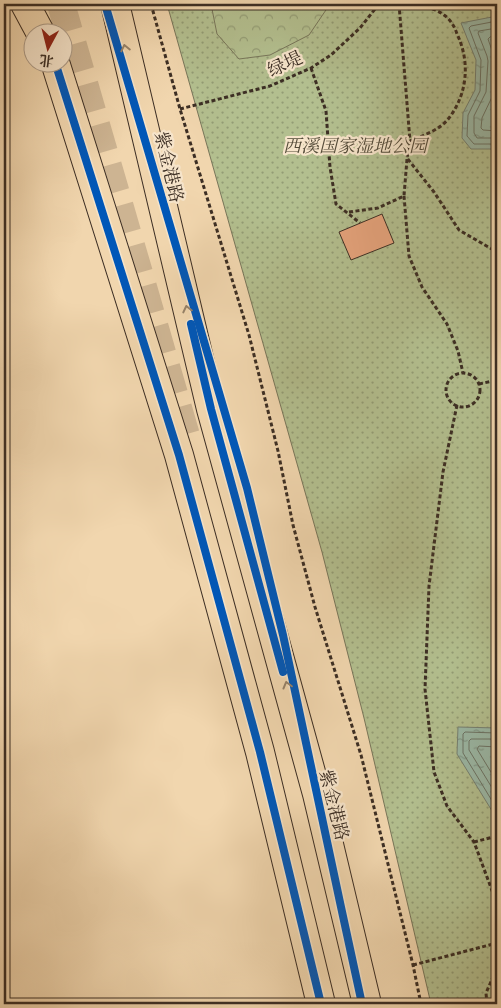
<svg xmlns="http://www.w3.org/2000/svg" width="501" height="1008" font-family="'EB Garamond','Noto Serif SC',serif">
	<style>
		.grass { fill: url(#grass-dots); stroke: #78765a }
		.forest { fill: url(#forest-crowns); stroke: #78765a }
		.water { fill: url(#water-ripples); stroke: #758173 }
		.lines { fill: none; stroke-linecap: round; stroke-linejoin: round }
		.shore { stroke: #6c7466; stroke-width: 1 }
		.building { fill: #e7a47d; stroke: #3c2e24 }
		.highway-tunnel { stroke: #cdb492; stroke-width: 28; stroke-dasharray: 28 14; stroke-linecap: butt }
		.primary-casing { stroke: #3c2e24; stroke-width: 30 }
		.path { stroke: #3c2e24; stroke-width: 3; stroke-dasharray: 4 2.5; stroke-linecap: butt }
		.primary { stroke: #f1d6ae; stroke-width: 28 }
		.cycleway-casing { stroke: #f6e4ca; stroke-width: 11 }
		.cycleway { stroke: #0057b8; stroke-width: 8 }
		.oneway { stroke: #968269 }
		.labels { text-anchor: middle; stroke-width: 4.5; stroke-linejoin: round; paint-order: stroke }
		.street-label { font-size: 18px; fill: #3c2e24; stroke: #f6e4ca }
		.park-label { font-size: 18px; font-style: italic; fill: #544b39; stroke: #f6e4ca }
	</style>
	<defs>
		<pattern id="grass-dots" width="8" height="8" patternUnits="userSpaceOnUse" patternTransform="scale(1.25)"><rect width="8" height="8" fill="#b3bf8f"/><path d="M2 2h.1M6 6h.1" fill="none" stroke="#939c75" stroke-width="1.8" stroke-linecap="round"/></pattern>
		<pattern id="forest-crowns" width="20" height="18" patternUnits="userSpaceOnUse" patternTransform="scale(1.25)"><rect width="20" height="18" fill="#b3bf8f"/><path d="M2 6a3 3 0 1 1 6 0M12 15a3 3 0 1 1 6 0" fill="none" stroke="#939c75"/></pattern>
		<pattern id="water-ripples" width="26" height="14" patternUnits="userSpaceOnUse" patternTransform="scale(1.25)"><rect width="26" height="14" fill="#9bb9a7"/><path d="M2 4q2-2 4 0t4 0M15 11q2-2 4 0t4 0" fill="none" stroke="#809788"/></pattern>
	</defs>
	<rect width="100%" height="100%" fill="#f1d6ae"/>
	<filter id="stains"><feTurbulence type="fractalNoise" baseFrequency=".004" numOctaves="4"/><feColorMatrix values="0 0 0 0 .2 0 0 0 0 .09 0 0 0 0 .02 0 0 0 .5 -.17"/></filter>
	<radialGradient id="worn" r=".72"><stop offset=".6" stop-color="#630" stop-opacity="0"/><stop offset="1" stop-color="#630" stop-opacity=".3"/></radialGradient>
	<path class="grass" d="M167,4H497V1004H431L364,718L322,552Z"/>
	<path class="forest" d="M211,4H330L309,35L270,55L239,59L217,34Z"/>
	<g class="water">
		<path d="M497,16V149H471L462,138L463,113L475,90L476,60L461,23Z"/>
		<path d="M458,727L497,728V819L457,754Z"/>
	</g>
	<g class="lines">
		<g class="shore">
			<path d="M497,21L471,26L469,28L481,60L480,91L468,115L467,136L474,144H497"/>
			<path d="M497,28L479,31L478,33L487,56L488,61L486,92L474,116V133L477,138H497"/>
			<path d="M497,35L490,37L488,39L495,59L493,91L492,97L482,118L481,128L483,130L497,131"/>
			<path d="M497,733L465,732L463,734V753L497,809"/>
			<path d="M497,739H471L469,741V750L497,796"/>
			<path d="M497,747L479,746L477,749L497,782"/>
		</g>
	</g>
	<path class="building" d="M382,214L394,243L351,260L339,232Z"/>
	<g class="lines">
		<path class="highway-tunnel" d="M61,4L187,439"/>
		<defs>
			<g id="primary">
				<path d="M25,4L40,32"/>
				<path d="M115,4L211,409L317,794L367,1004"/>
				<path d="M55,62L179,455L260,752L321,1004"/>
			</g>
		</defs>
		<use href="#primary" class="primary-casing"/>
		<g class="path">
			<path d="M151,4L180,109L249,335L278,451L293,525L315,607L361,755L413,965L421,1004"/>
			<path d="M399,4L410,141L407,158L434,192L459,230L497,252"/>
			<path d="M400,5C415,6 431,5 444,15C450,19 455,27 457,34C470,61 468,93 449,118C440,130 424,135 410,141"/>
			<path d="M311,68L326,111L330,167L336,204L360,223"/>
			<path d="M180,109L270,86L311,68L331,55L360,28L379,4"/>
			<path d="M404,196L409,256L422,287L447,324L458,351L463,373"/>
			<path d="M349,212L378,208L404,196L407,159"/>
			<circle cx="463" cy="390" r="17"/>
			<path d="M479,384L497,380"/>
			<path d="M457,405L443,472L429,586L425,689L434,772L447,806L474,842L497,904"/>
			<path d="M474,842L497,836"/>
			<path d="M413,965L497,943"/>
			<path d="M487,1004L486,993L497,968"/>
		</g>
		<use href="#primary" class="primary"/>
		<defs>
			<g id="cycleway">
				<path d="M105,4L247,488L283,635L341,907L362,1004"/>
				<path d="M55,62L179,455L260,752L321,1004"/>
				<path d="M191,324L211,409L283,672"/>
			</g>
		</defs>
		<use href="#cycleway" class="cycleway-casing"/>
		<use href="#cycleway" class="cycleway"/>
	</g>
	<defs><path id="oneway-chevron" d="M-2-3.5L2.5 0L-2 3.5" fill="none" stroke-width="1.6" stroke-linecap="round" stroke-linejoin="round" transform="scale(1.25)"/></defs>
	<g class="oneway">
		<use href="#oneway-chevron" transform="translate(125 48) rotate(-103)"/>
		<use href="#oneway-chevron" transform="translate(187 309) rotate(-103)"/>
		<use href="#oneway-chevron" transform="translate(287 685) rotate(-105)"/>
	</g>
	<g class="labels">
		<g class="street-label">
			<text transform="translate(285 64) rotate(-25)" y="6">绿堤</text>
			<text transform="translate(169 167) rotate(77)" y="6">紫金港路</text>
			<text transform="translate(334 805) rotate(76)" y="6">紫金港路</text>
		</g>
		<g class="park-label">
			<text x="355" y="152">西溪国家湿地公园</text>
		</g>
	</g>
	<rect width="501" height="1008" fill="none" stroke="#f1d6ae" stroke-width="20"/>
	<rect x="5" y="5" width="491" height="998" fill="none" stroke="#3c2e24" stroke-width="2.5"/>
	<rect x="10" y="10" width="481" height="988" fill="none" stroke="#3c2e24"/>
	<g transform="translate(48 48) rotate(187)"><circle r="24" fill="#f6e4ca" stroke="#ac9b88"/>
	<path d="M0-4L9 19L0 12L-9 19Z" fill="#8f2418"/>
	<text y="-8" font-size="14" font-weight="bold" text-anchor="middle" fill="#3c2e24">北</text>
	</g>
	<rect width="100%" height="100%" filter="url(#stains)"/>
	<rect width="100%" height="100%" fill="url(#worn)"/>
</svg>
